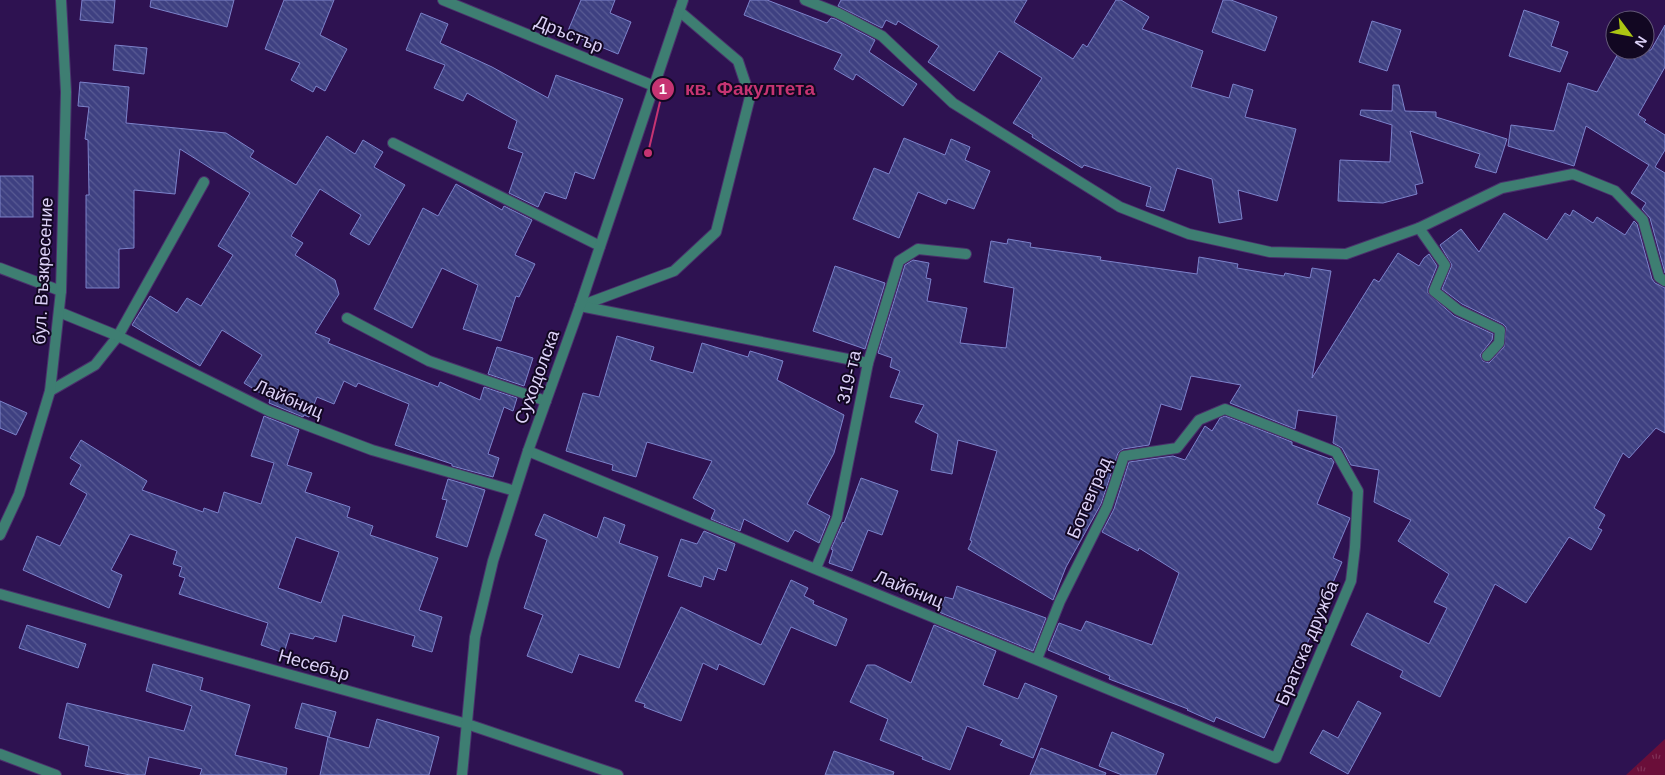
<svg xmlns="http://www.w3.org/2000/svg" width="1665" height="775" font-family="Arial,sans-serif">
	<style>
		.grass { fill: url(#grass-tufts) }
		.building { fill: url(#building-back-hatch); stroke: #7c82ca; fill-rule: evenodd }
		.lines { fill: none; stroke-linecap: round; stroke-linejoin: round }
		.service-casing { stroke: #4a316c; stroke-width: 12 }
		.minor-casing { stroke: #4a316c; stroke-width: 12 }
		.tertiary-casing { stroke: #4a316c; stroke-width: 12 }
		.service { stroke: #3e7e72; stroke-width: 10 }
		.minor { stroke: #3e7e72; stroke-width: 10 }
		.tertiary { stroke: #3e7e72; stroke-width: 10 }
		.labels { text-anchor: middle; stroke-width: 4; stroke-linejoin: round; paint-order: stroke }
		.street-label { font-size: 18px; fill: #dcd1f7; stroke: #120722 }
		.leader { fill: none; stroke: #c63472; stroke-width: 2 }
		.callout-dot { fill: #c63472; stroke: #120722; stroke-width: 2 }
		.mark-label { font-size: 15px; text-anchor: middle; font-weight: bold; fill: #fff }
		.callout-label { font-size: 19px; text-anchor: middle; font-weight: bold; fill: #c63472; stroke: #120722; stroke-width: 4; stroke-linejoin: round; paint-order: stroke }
	</style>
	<defs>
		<pattern id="grass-tufts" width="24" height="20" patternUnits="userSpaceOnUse" patternTransform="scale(1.25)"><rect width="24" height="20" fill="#6a0e39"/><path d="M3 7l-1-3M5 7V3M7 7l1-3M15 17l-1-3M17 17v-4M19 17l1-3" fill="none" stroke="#7f3056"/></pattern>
		<pattern id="building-back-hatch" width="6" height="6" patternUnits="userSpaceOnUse" patternTransform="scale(1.25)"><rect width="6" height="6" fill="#3e4081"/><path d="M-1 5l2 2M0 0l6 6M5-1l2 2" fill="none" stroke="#595b94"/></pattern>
	</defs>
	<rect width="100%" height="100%" fill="#2e1251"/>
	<path class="grass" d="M1665,739V775H1626Z"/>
	<g class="building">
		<path d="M82,0H115L113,23L80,20Z"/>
		<path d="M151,0H234L227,27L150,7Z"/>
		<path d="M284,0H334L320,35L347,49L325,91L316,86L313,92L291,80L300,63L265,49Z"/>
		<path d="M581,0H615L610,13L631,22L618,54L567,33Z"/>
		<path d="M750,0H767L827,23L831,18L835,19L875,40L869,52L917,84L903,106L856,74L853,80L834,69L842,54L744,15Z"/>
		<path d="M841,0H1027L1014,22L1073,59L1083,44L1087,47L1116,0H1121L1149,17L1142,29L1203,51L1191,87L1229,98L1233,84L1253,90L1245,117L1296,129L1277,201L1238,190L1242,219L1219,223L1212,179L1177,168L1164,211L1146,206L1151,187L1084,165L1082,168L1032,137L1033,135L1013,123L1042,78L999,51L974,91L928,62L939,46L898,21L896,25L886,20L882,28L838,6Z"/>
		<path d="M1223,0H1231L1277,17L1265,51L1212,32Z"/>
		<path d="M1524,10L1559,22L1551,46L1568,52L1560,72L1509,56Z"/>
		<path d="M421,13L448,24L440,43L492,67L548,98L556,75L623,99L594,179L575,172L566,199L545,192L538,207L509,193L523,153L508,148L517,121L467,93L463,101L434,88L445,65L406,50Z"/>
		<path d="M1372,21L1401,30L1387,71L1359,62Z"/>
		<path d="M1665,25V67L1638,115L1646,120L1644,122L1665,135V150L1655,167L1665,173V273L1650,218L1642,209L1646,203L1631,193L1649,165L1586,126L1574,166L1508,146L1511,125L1554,131L1568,83L1597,92L1620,50H1651Z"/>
		<path d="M115,45L147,48L144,74L113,70Z"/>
		<path d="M80,82L129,87L126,123L226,133L254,151L250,157L296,185L327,136L355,154L363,140L383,152L374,167L405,185L369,245L350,234L361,215L320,189L291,236L303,243L295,255L335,280L339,294L315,333L330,339L328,343L438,387L440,382L480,400L484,387L517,398L513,411L504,407L488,454L499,458L493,477L452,466V464L395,445L409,404L358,383L356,387L344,381L334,404L317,397L309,417L304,415L303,417L269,403L270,399L244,383L262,355L222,330L200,366L132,325L150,296L177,313L187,298L201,306L233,255L218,246L250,193L180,149L175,194L134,190V248L119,249V288H86V195H89L88,140L85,139L89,107L78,106Z"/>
		<path d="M1393,85H1399L1405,111L1436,112V117L1507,139L1496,173L1475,167L1480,154L1410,131L1423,183L1415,185L1417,194L1383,203L1338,201L1340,160L1390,162L1392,125L1360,115L1361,110L1392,111Z"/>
		<path d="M904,138L945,155L951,139L970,147L965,160L990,171L974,209L948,199L946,204L918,192L899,238L853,219L874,168L889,174Z"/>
		<rect x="0" y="176" width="33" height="41"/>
		<path d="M456,184L502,210L504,206L532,220L515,255L535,264L519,297L516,296L501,341L463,329L478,285L442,268L412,328L374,309L423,208L438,216Z"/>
		<path d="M1573,210L1593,223L1597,217L1625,235L1634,221L1637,224L1652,279L1655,283L1665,288V433L1656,428L1629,458L1623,453L1594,508L1605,515L1598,528L1602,530L1591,550L1569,537L1526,603L1495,584L1440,697L1400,677L1403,671L1351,645L1367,613L1429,644L1447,608L1434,602L1449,574L1398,541L1411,520L1374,502L1379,470L1351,465L1342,448L1333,443L1337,416L1298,410L1295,429L1230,403L1241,385L1191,376L1181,410L1161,404L1149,445L1123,449L1118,453L1101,504L1066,567L1053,600L968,549L972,541L970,540L997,451L958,440L952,474L931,470L938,434L915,422L924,405L890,397L900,371L890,367L892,358L878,353L905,265L913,260L929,263L926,278L931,279L927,301L967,308L960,343L1006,348L1014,288L984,282L991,241L1007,244L1008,239L1031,243L1030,247L1101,257L1100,260L1197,274L1199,257L1238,264L1237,268L1284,276L1285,273L1310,278L1312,268L1331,271L1312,378L1374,279L1379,282L1398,253L1419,266L1424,258L1429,254L1437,266L1428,288V293L1454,316L1493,334L1492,340L1480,355L1483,361L1489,363L1504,347L1506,327L1503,324L1462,304L1442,289L1452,265L1440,245L1461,229L1479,252L1504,213L1547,240L1565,213L1570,216Z"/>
		<path d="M835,266L885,283L865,349L813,331Z"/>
		<path d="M617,336L654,347L650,360L693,373L702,343L748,357L750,351L783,361L777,380L844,415L834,453L807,504L830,516L819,543L795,530L788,542L744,519L740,531L711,519L715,510L693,498L712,461L647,442L636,477L612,470L613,465L566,451L583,393L599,397Z"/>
		<path d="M497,347L533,358L524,386L488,374Z"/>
		<path d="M0,401L27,413L16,435L0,428Z"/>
		<path d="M264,416L299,430L287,465L312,473L305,492L350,507L347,517L373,526L370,535L438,558L419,610L442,617L432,652L412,646L415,636L343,615L336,642L315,636L313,639L290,633L284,653L261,645L268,623L179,594L185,578L179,576L182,567L173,564L177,551L130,534L111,570L122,575L109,608L23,570L37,536L60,546L87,494L70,484L81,465L70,458L81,440L147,481L142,490L203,512L204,508L218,513L224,492L261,504L274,463L251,456ZM296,537L339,552L321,603L278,588Z"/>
		<path d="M1225,416L1292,442V445L1330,459L1331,458L1334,462L1317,504L1350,518L1333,558L1342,562L1327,596L1331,598L1315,634L1312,633L1264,738L1216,717L1214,722L1187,710L1188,709L1109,679L1110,676L1048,650L1059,623L1081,631L1086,621L1152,645L1179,573L1139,548L1138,551L1102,532L1114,509L1129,462L1173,456L1185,460L1205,426L1212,431L1220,418Z"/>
		<path d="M861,478L898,491L882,535L868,530L852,571L829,563L833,550L831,549L843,522L844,523Z"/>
		<path d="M448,479L485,490L467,547L436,537L447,500L442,499Z"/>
		<path d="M544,514L597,538L604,517L625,525L619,543L658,557L619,668L579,654L572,673L527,656L543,615L524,608L547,540L535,535Z"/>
		<path d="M704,531L735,544L726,571L718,568L714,580L704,576L701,587L668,576L681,539L697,544Z"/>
		<path d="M791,580L808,588L804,596L814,601L813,604L847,619L836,646L791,627L764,685L719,664L717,670L703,663L681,721L644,707L645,704L635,701L681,607L761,645Z"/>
		<path d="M957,586L1046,618L1033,651L939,612L945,597L953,599Z"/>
		<path d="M27,625L86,644L78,668L19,648Z"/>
		<path d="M934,625L996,651L983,685L1018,699L1025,683L1057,696L1033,758L1000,745L1003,740L967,726L950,770L922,759L923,757L880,740L888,719L850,702L867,665H875L911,683Z"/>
		<path d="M153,664L203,678L200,690L250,705L235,755L287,768L286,775H200L202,769L149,757L145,775H130L85,766L89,746L59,738L67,703L184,731L192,706L146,691Z"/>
		<path d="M1358,701L1381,713L1348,774L1310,753L1323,730L1338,738Z"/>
		<path d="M302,703L336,712L329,737L295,728Z"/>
		<path d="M377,719L439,737L429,775H320L328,737L369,748Z"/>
		<path d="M1112,732L1164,754L1156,775H1122L1099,766Z"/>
		<path d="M1041,748L1106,773L1105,775H1030Z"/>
		<path d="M834,751L894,772L893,775H825Z"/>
	</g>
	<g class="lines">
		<defs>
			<g id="service">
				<path d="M393,143L600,246"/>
				<path d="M1419,228L1445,265L1434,291L1458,310L1500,330L1499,343L1487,356"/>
				<path d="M580,306L674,271L716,232L750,97L738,61L679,11"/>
				<path d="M347,318L429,361L546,401"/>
				<path d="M50,391L95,365L118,336L204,182"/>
			</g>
			<g id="minor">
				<path d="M443,0L654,86"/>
				<path d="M805,0L838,13L882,36L953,103L1120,207L1189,234L1270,252L1346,254L1419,228L1502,188L1573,174L1615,191L1643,220L1659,277L1665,281"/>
				<path d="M0,268L61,291"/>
				<path d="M580,306L868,363"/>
				<path d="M59,312L118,336L269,411L372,450L515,491"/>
				<path d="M528,451L1276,758L1351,581L1355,547L1358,491L1336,452L1225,409L1199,420L1177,448L1124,456L1107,507L1060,601L1037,659"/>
				<path d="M816,568L837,518L868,363L899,261L918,249L966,254"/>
				<path d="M0,594L467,724L618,775"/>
				<path d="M0,754L56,775"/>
			</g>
			<g id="tertiary">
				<path d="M0,535L19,494L50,391L61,291L66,92L61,0"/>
				<path d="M462,775L475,637L493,561L528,451L580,306L683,0"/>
			</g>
		</defs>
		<use href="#service" class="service-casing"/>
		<use href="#minor" class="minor-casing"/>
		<use href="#tertiary" class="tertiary-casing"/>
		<use href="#service" class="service"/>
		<use href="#minor" class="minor"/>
		<use href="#tertiary" class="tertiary"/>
	</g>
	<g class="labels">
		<g class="street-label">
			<text transform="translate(569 34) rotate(22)" y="6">Дръстър</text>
			<text transform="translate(43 271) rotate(-87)" y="6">бул. Възкресение</text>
			<text transform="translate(537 377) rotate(-70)" y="6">Суходолска</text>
			<text transform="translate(849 377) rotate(-77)" y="6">319-та</text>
			<text transform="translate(289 399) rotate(23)" y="6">Лайбниц</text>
			<text transform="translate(1089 498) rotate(-67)" y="6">Ботевград</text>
			<text transform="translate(909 589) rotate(22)" y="6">Лайбниц</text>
			<text transform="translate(1307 643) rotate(-67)" y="6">Братска дружба</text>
			<text transform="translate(314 665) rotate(16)" y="6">Несебър</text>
		</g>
	</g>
	<path class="leader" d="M648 153L663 89"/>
	<g class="callout-dot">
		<circle cx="648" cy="153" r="5"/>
		<circle cx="663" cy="89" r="12"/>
	</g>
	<g class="mark-label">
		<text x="663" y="94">1</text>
	</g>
	<g class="callout-label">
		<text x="750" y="95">кв. Факултета</text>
	</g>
	<g transform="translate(1630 35) rotate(122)"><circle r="24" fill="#120722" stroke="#635877"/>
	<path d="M0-4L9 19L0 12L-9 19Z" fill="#acc613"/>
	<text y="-8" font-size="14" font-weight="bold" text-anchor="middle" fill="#dcd1f7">N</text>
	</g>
</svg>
